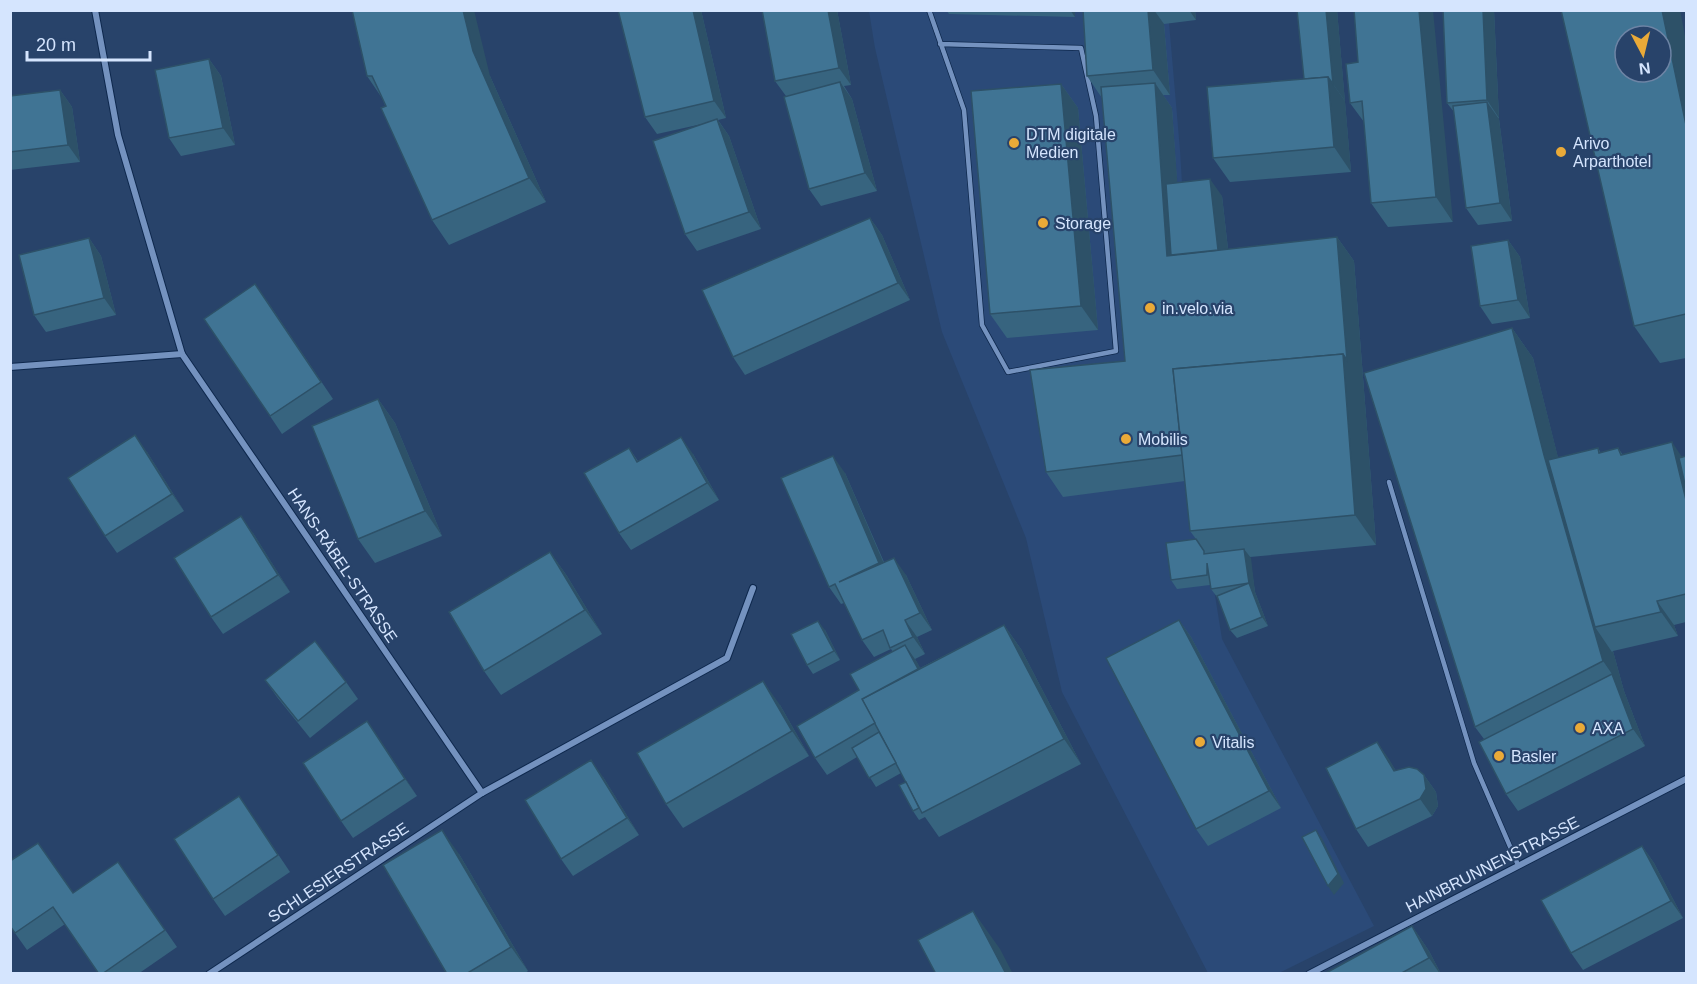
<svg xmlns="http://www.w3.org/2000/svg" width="1697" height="984" font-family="Arial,sans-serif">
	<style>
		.built { fill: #2b4a78 }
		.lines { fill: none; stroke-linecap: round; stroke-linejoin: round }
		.lane-casing { stroke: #0e284d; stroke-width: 6 }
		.street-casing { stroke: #0e284d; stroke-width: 8 }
		.lane { stroke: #7492bf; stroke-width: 4.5 }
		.street { stroke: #7492bf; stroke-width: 6 }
		.wall { fill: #37647f }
		.shaded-wall { fill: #2d5168 }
		.building { fill: #407494; stroke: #2d5168; stroke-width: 1.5; fill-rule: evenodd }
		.poi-dot { fill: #eaaa38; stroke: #28436a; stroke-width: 2 }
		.labels { text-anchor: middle; stroke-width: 4.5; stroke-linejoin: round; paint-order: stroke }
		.poi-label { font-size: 16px; fill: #d5e5fe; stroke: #28436a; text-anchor: start }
		.street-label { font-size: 16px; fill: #d5e5fe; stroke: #28436a }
	</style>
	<rect width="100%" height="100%" fill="#28436a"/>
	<path class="built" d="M869,11H1168L1180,150L1202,515L1222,639L1374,926L1279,973H1208L1062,692L1026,538L942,332L875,48Z"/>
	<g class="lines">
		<defs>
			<g id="lane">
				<path d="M929,10L964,110L982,325L1008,372L1116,351L1096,116L1081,48L940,44"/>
				<path d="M1389,482L1474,763L1518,865"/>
			</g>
			<g id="street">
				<path d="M95,10L118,135L182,354L482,793L727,658L753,588"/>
				<path d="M10,367L182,354"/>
				<path d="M209,974L482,793"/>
				<path d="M1309,974L1686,779"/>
			</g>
		</defs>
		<use href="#lane" class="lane-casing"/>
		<use href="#street" class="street-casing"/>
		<use href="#lane" class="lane"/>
		<use href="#street" class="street"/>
	</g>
	<g class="wall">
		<path d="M352,10L490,76L546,202L449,245L432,220L382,98L367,76Z"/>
		<path d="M618,10H701L726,118L718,120L729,136L761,229L697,251L685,234L702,124L657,134L645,117Z"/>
		<path d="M837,10L851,85L844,86L852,99L877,191L821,206L809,189L786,96L775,81Z"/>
		<path d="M946,10H1075V17L949,14Z"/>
		<path d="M1083,10H1195L1196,20L1164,24L1170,95H1163L1172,108L1177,183L1222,196L1228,249L1337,237L1354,261L1376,545L1250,557L1255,592L1268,626L1237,638L1230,630L1218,597H1217L1211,589L1210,585L1177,589L1171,580L1196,539L1190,531L1185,481L1063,497L1046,472L1125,361L1102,98L1087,76Z"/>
		<path d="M1297,10H1337L1351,172L1230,182L1213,158L1304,79Z"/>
		<path d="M1443,10H1494L1499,118H1498L1499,119L1512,221L1478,225L1466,208L1454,112L1447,103Z"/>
		<path d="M1686,41V358L1660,363L1634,326Z"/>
		<path d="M209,59L221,76L235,145L181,156L169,138Z"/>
		<path d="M1358,62L1453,222L1388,227L1371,203L1364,122L1350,103Z"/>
		<path d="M1061,84L1078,108L1098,330L1007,338L990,314Z"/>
		<path d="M60,90L72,107L80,162L10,170V96Z"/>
		<path d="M870,218L882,235L910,300L745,375L733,357Z"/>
		<path d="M89,238L101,256L116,315L46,332L34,315Z"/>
		<path d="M1508,240L1520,257L1530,318L1492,324L1480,306Z"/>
		<path d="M267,301L333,399L282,434L270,416Z"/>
		<path d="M1512,328L1533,358L1558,458L1598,448L1601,453L1618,448L1623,455L1682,457L1686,456V622L1674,625L1678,636L1613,651L1624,691L1645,746L1518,811L1506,794L1484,739L1475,727Z"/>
		<path d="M378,399L395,423L442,536L375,563L358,539Z"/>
		<path d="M629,448L638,461L693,454L719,500L631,550L619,533Z"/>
		<path d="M147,452L184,511L117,553L105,536Z"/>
		<path d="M845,473L884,562L906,575L932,630L917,637L925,654L915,659L920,668L1004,625L1021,649L1081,764L939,837L925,817L919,820L913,811L906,782L901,773L876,787L857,757L827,775L815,758L859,690L893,652L891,649L874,657L862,640L844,603L841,604L829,587Z"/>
		<path d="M253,533L290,592L223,634L211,617Z"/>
		<path d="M550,552L567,576L602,634L501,695L484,671Z"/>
		<path d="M1179,620L1191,637L1281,808L1208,846L1196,829Z"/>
		<path d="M825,630L840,660L813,674L807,665Z"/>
		<path d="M265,680L346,682L358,699L310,738L277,697Z"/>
		<path d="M780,705L809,756L683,828L666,804Z"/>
		<path d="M367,721L417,796L353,838L341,821Z"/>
		<path d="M1377,742L1396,771L1424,775L1436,792L1438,806L1432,816L1368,847L1356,829Z"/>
		<path d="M603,777L639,835L573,876L561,859Z"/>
		<path d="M239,796L290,872L225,916L213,899Z"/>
		<path d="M1642,846L1654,863L1683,918L1583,970L1571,953Z"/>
		<path d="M459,854L528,971L524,974H447Z"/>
		<path d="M118,862L177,947L138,974H99L65,924L27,950L10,926L73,893Z"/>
		<path d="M1412,926L1429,951L1441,974H1324Z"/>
	</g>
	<g class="shaded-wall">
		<path d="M463,10H474L490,76L546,202L529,178L473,51Z"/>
		<path d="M693,10H701L726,118L714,101Z"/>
		<path d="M828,10H837L851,85L839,68Z"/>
		<path d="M1070,10H1075V17Z"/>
		<path d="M1148,10H1154L1164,24L1170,95L1153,70Z"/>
		<path d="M1189,10H1195L1196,20Z"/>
		<path d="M1326,10H1337L1345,101L1333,84Z"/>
		<path d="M1419,10H1433L1453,222L1436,197Z"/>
		<path d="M1483,10H1494L1499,118L1487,100Z"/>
		<path d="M1662,10H1680L1686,41V125Z"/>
		<path d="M209,59L221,76L235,145L223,128Z"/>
		<path d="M1328,77L1345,101L1351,172L1334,147Z"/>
		<path d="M840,82L852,99L877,191L865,173Z"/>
		<path d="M1155,83L1172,108L1183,262L1167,256Z"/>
		<path d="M1061,84L1078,108L1098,330L1081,306Z"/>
		<path d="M60,90L72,107L80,162L68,145Z"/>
		<path d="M1487,102L1499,119L1512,221L1500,203Z"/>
		<path d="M717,119L729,136L761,229L749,212Z"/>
		<path d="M1210,179L1222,196L1231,275L1219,258Z"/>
		<path d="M870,218L882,235L910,300L898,283Z"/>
		<path d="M1337,237L1354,261L1376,545L1355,515L1343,354Z"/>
		<path d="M89,238L101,256L116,315L104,298Z"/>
		<path d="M1508,240L1520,257L1530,318L1518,300Z"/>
		<path d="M1512,328L1533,358L1565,485L1595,627L1612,652L1613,651L1624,691L1645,746L1633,729L1612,674L1603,661L1544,455Z"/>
		<path d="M378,399L395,423L442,536L425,511Z"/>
		<path d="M135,435L147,452L184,511L172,494Z"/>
		<path d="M681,437L693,454L719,500L707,483Z"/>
		<path d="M1672,442L1686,463V500Z"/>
		<path d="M833,456L845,473L891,580L879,563Z"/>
		<path d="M241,516L253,533L290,592L278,575Z"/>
		<path d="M1244,549L1251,558L1255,592L1268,626L1262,617L1249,583Z"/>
		<path d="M550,552L567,576L602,634L585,610Z"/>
		<path d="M894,558L906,575L932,630L920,613Z"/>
		<path d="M1657,601L1674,625L1678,636L1661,612Z"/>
		<path d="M905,620L917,637L925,654L913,637Z"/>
		<path d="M1179,620L1191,637L1281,808L1269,791Z"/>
		<path d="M818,621L825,630L840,660L834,651Z"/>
		<path d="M1004,625L1021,649L1081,764L1064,739Z"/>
		<path d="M905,645L917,662L934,694L922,677Z"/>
		<path d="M763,681L780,705L809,756L792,731Z"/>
		<path d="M367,721L379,738L417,796L405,779Z"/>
		<path d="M1377,742L1389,759L1406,788L1394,771Z"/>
		<path d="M591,760L603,777L639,835L627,818Z"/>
		<path d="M1424,775L1436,792L1438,806L1432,816L1420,799Z"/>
		<path d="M442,830L459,854L528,971L511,947Z"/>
		<path d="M1316,830L1322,838L1344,883L1334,895L1328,886Z"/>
		<path d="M1642,846L1654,863L1683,918L1671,901Z"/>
		<path d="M973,911L1000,949L1013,974H1006Z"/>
		<path d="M1412,926L1429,951L1441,974H1440L1429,958Z"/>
	</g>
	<g class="building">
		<path d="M352,10H463L473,51L529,178L432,220L381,108L386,106L372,76H367Z"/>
		<path d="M618,10H693L714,101L645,117Z"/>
		<path d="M762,10H828L839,68L775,81Z"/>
		<path d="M1083,10H1148L1153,70L1087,76Z"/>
		<path d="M1297,10H1326L1333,84L1328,77L1304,79Z"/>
		<path d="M1354,10H1419L1436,197L1371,203L1362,101L1350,103L1346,64L1358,62Z"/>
		<path d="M1443,10H1483L1487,100L1447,103Z"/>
		<path d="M1561,10H1662L1686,125V314L1634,326ZM1625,36H1661V72H1625Z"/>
		<path d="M209,59L223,128L169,138L155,70Z"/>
		<path d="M1328,77L1334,147L1213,158L1207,87Z"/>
		<path d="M840,82L865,173L809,189L784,97Z"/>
		<path d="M1155,83L1167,256L1337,237L1347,360L1343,354L1173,369L1182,455L1046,472L1030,370L1125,361L1101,87Z"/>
		<path d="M1061,84L1081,306L990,314L971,91Z"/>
		<path d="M60,90L68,145L10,152V96Z"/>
		<path d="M1487,102L1500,203L1466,208L1453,106Z"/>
		<path d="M717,119L749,212L685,234L653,141Z"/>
		<path d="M1210,179L1218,250L1171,255L1166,184Z"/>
		<path d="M870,218L898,283L733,357L702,290Z"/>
		<path d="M89,238L104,298L34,315L19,255Z"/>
		<path d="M1508,240L1518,300L1480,306L1471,246Z"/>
		<path d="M255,284L321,382L270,416L204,319Z"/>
		<path d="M1512,328L1544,455L1603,661L1475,727L1364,373Z"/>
		<path d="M1343,354L1355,515L1190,531L1173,369Z"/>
		<path d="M378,399L425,511L358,539L312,426Z"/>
		<path d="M135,435L172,494L105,536L68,478Z"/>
		<path d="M681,437L707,483L619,533L584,473L629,448L637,462Z"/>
		<path d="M1672,442L1686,500V594L1657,601L1661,612L1595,627L1548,460L1598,448L1599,453L1618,448L1621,455Z"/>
		<path d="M833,456L879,563L839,582L894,558L920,613L905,620L913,637L890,648L883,630L862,640L835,584L829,587L781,478Z"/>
		<path d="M1686,456V489L1679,458Z"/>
		<path d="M241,516L278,575L211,617L174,558Z"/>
		<path d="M1196,539L1204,551V554L1244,549L1249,583L1211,589L1207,563V575L1171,580L1166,543Z"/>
		<path d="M550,552L585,610L484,671L449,612Z"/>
		<path d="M1249,583L1262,617L1230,630L1217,596Z"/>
		<path d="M1179,620L1269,791L1196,829L1106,658Z"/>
		<path d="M818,621L834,651L807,665L791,634Z"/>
		<path d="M1004,625L1064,739L922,813L862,699Z"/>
		<path d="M315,641L346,682L298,721L265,680Z"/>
		<path d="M905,645L918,669L862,699L875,723L815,758L797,726L859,690L850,674Z"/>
		<path d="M1612,674L1633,729L1506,794L1479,742Z"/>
		<path d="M763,681L792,731L666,804L637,753Z"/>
		<path d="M367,721L405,779L341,821L303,763Z"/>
		<path d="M879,732L896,763L869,778L852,748Z"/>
		<path d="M1377,742L1394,771L1409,767L1417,769L1424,775L1426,789L1420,799L1356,829L1326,768Z"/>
		<path d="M591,760L627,818L561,859L525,800Z"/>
		<path d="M906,782L919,808L913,811L899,785Z"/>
		<path d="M239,796L278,855L213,899L174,839Z"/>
		<path d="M442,830L511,947L466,974H447L383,865Z"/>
		<path d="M1316,830L1338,874L1328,886L1302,837Z"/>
		<path d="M38,843L73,893L118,862L165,930L102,974H99L53,907L15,933L10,926V861Z"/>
		<path d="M1642,846L1671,901L1571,953L1541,900Z"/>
		<path d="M973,911L1006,974H936L918,940Z"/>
		<path d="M1412,926L1429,958L1400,974H1324Z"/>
	</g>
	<g class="poi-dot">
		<circle cx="1014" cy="143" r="6"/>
		<circle cx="1561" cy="152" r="6"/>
		<circle cx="1043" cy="223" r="6"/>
		<circle cx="1150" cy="308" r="6"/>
		<circle cx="1126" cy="439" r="6"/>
		<circle cx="1580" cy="728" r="6"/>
		<circle cx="1200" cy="742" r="6"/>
		<circle cx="1499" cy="756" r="6"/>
	</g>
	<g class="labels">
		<g class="poi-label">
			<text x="1026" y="140">DTM digitale<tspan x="1026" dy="18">Medien</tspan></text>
			<text x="1573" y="149">Arivo<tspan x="1573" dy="18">Arparthotel</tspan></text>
			<text x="1055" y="229">Storage</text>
			<text x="1162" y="314">in.velo.via</text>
			<text x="1138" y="445">Mobilis</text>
			<text x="1592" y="734">AXA</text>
			<text x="1212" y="748">Vitalis</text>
			<text x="1511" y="762">Basler</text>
		</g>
		<g class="street-label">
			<text transform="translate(343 565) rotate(56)" y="6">HANS-RÄBEL-STRASSE</text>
			<text transform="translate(1492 864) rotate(-27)" y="6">HAINBRUNNENSTRASSE</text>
			<text transform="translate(338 872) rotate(-34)" y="6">SCHLESIERSTRASSE</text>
		</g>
	</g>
	<rect width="1697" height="984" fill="none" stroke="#d5e5fe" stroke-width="24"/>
	<g transform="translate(1643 54) rotate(173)"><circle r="28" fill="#28436a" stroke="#6d84a5" stroke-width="1.5"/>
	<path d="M0-4.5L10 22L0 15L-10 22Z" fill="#eaaa38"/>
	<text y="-9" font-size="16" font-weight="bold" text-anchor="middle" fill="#d5e5fe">N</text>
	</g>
	<path d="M27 51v9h123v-9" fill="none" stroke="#d5e5fe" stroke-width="3"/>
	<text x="36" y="51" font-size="18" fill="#d5e5fe" stroke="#28436a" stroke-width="4.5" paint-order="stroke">20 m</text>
</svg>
